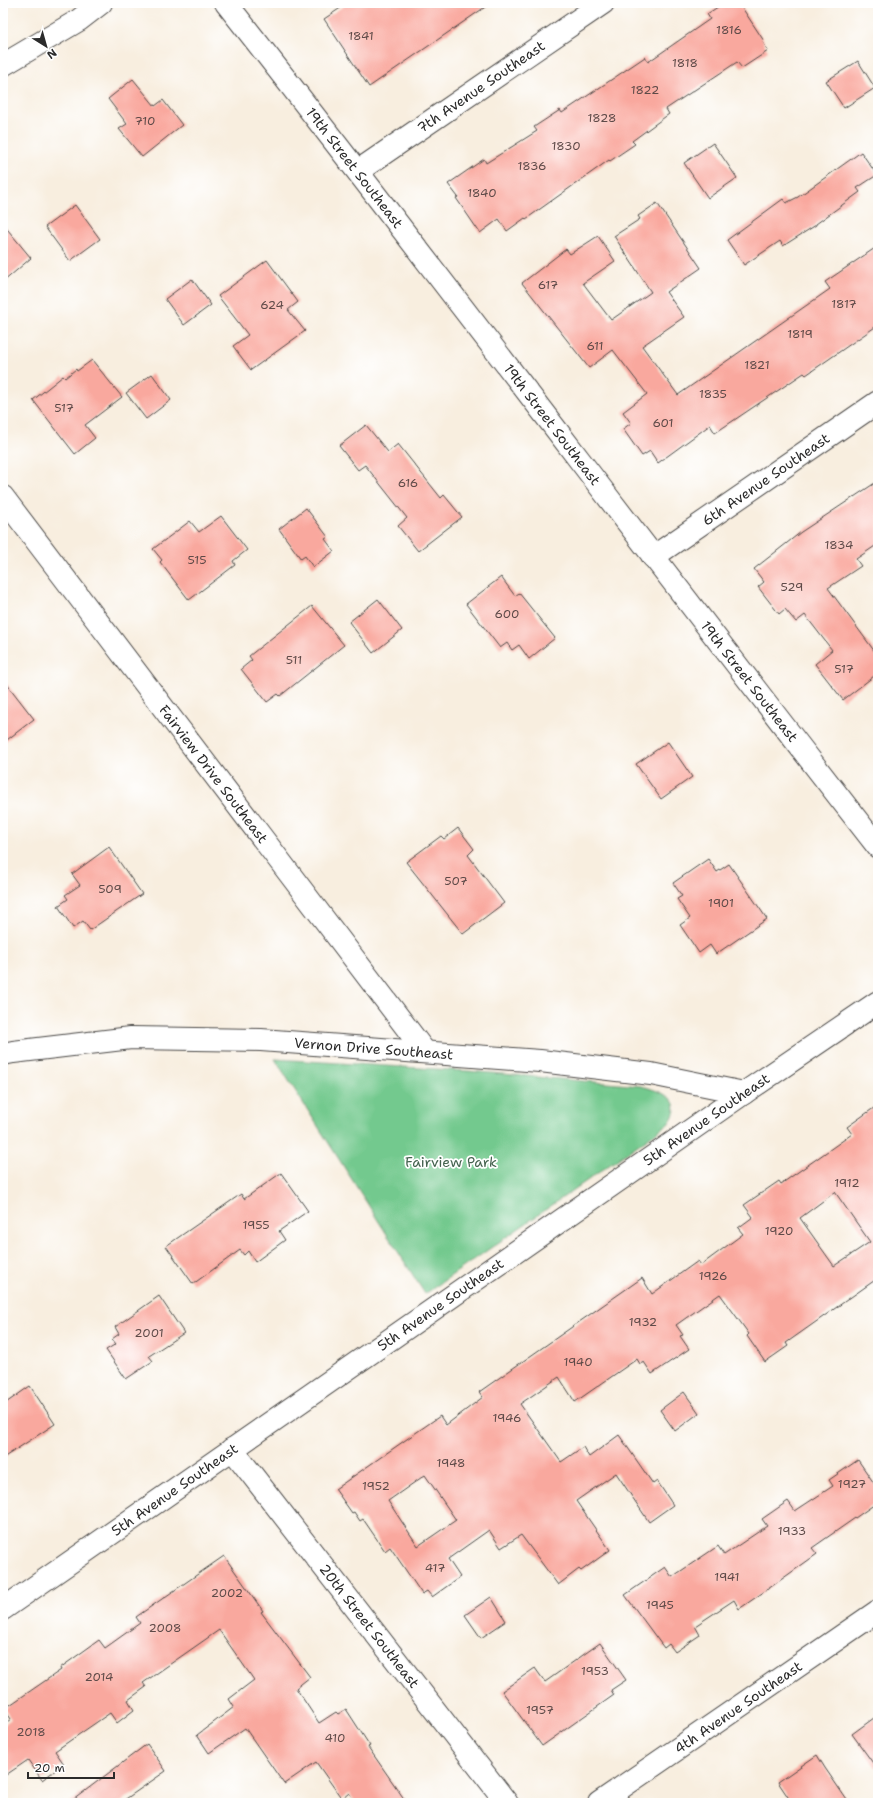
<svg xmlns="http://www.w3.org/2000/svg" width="881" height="1806" font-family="'Shantell Sans',sans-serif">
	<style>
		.green { fill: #73c98e; stroke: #4f7a5c }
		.building { fill: #f9a89e; fill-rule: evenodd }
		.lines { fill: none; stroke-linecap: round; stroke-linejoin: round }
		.minor-casing { stroke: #4a4846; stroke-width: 24 }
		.major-casing { stroke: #4a4846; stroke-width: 24 }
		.minor { stroke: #fff; stroke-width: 22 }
		.major { stroke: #fff; stroke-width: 22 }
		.labels { text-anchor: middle; stroke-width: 3.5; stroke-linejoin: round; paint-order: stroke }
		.number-label { font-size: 12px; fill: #5e4a48 }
		.street-label { font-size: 14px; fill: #2b2b2b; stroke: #fff }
		.park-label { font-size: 14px; fill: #44624e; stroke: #fff }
	</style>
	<rect width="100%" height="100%" fill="#fff"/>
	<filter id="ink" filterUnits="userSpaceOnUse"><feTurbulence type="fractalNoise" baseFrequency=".025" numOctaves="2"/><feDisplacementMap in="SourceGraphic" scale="8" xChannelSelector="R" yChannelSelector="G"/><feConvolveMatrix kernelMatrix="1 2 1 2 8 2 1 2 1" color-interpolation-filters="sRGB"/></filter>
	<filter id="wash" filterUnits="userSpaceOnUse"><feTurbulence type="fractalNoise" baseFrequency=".012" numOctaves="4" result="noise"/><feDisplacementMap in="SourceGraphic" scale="16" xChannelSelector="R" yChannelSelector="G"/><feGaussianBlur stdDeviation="0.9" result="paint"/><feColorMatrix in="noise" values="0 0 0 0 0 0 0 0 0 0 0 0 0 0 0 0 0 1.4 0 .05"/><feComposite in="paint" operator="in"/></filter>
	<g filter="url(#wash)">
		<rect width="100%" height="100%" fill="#f8eedf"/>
		<path class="green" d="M275,1059L468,1071L641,1086C660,1091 688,1099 668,1124L425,1294Z"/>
		<g id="blocks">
			<g class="building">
				<path d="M348,3H491L369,87L324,19Z"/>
				<path d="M724,3H739L764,41L763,42L768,51L742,68L737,62L687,95L666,109L669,114L632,141L635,144L610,161L609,160L526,219L525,218L507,231L499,219L480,233L456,198L458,197L448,184L484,159L486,163L537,131L534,127L560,110L562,113L645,57L648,62L710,19L707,14Z"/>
				<path d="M858,61L875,88L844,108L826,81Z"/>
				<path d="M133,79L155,106L163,100L182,125L142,157L119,129L127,124L108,99Z"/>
				<path d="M713,143L737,178L708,198L684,163Z"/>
				<path d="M861,152L877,175L857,188L860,192L816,224V225L783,246L780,241L744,265L727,240L783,199L786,203L798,197Z"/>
				<path d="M657,203L701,268L666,292L684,317L642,346L678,395L830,289L825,282L878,246V325L806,375L804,373L715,433L710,425L658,463L650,451L642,456L623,429L631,423L623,412L647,394L613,350L589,368L522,283L566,249L570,254L598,236L615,261L583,283L611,320L651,292L614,236L640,219L638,216Z"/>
				<path d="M75,205L100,239L70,261L45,227Z"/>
				<path d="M3,224L31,258L3,282Z"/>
				<path d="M267,260L298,302L288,310L305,331L251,370L233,346L248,335L218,296Z"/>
				<path d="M192,279L211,305L184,325L165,299Z"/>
				<path d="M92,360L122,397L85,425L95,438L75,454L33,400L63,376L65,378L76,369L77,371Z"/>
				<path d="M152,374L171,400L146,419L126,393Z"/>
				<path d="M366,425L388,452L398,444L441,498L444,495L462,517L418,551L398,526L407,518L365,465L358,470L339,446Z"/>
				<path d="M878,481V544L856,559L861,566L828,588L878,656V673L843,700L815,664L832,650L805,615L796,622L785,609L779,614L758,587L764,582L754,569L801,532Z"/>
				<path d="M306,508L328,537L325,539L334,551L313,567L305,556L301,559L279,529Z"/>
				<path d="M221,516L247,550L233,561L235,565L189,600L160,562L162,560L153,549L190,521L199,532Z"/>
				<path d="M501,577L515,596L519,593L555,638L529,659L519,645L512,650L507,643L500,648L466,604Z"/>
				<path d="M378,599L402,630L373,653L349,622Z"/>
				<path d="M312,606L344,645L280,696L278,694L267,702L241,669L252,660L249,656Z"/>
				<path d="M3,679L34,719L3,743Z"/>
				<path d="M668,742L692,777L661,799L636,764Z"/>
				<path d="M458,828L474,849L468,855L504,903L463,934L406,862L441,836L444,839Z"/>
				<path d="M109,847L142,894L90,930L83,921L73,928L58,906L68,899L65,895L80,885L72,874Z"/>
				<path d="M708,859L717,872L729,864L767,919L716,954L710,945L699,953L680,925L690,918L677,899L682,896L673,883Z"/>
				<path d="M878,1105V1278L786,1343L788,1346L765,1362L747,1336L749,1334L720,1294L676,1325L683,1335L680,1336L689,1349L652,1374L644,1362L640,1364L637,1359L575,1402L559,1377L520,1404L561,1462L583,1447L589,1457L619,1435L653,1484L657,1481L673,1505L649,1522L616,1473L576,1501L610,1550L581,1571L579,1569L558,1585L521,1535L501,1548L489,1530L448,1559L460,1577L432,1597L427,1591L422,1594L390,1547L385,1551L363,1519L360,1521L354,1512L352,1513L335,1489L440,1416L446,1425L483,1397L479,1392L642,1278L652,1294L698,1261L701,1265L743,1234L738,1228L753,1217L744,1205L779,1181L781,1184L852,1134L847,1127ZM835,1192L870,1242L834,1266L800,1218ZM425,1475L456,1520L418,1546L388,1501Z"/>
				<path d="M281,1173L308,1211L279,1231L285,1240L255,1262L248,1251L244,1255L240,1250L193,1284L166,1246L241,1194L244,1199Z"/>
				<path d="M159,1296L184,1333L149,1356L153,1361L126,1379L106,1350L116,1344L112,1339L119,1334L115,1327Z"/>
				<path d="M30,1386L55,1424L3,1458V1405Z"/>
				<path d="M684,1392L699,1413L675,1431L660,1410Z"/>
				<path d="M858,1460L878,1489V1502L812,1548L817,1554L768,1589L739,1609L734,1600L695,1626L700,1635L675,1652L669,1644L664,1648L625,1595L665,1567L672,1577L718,1546L724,1555L767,1526L762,1519L788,1501L795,1511L833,1486L829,1480Z"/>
				<path d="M224,1556L263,1611L261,1612L310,1677L296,1688L319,1723L336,1712L338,1714L346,1709L370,1746L368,1747L407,1803H356L349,1793L342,1799L316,1762L284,1784L245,1728L209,1753L197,1735L234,1707L229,1699L254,1680L219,1630L143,1683L146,1687L128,1700L134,1710L117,1723L110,1713L55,1751L64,1764L42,1780L28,1760L3,1777V1725L11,1719L4,1709L61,1670L60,1668L99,1640L105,1648L140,1623L136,1617Z"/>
				<path d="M491,1597L506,1621L481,1638L465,1615Z"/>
				<path d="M600,1643L626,1680L611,1690L614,1695L542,1746L502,1691L535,1668L545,1682Z"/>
				<path d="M878,1715V1770L852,1734Z"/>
				<path d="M147,1744L166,1771L120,1803H69Z"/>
				<path d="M817,1755L825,1768L849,1803H792L778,1782Z"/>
			</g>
		</g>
	</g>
	<g filter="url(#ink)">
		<use href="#blocks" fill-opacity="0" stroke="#4a4846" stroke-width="1"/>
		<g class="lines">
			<defs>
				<g id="minor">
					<path d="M3,65L79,20L101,3"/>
					<path id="s1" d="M358,171L603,3"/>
					<path id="s2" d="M3,497L425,1052"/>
					<path id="s3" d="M653,557L878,402"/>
					<path id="s4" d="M3,1054L13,1052L131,1038L261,1040L540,1061L651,1074L744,1093"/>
					<path id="s5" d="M232,1449L507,1803"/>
					<path id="s6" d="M3,1609L744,1093L878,1002"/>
					<path id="s7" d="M599,1803L878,1611"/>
				</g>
				<g id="major">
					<path id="s8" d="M226,3C446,282 659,567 878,847"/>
				</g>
			</defs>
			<use href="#minor" class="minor-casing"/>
			<use href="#major" class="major-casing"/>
			<use href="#minor" class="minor"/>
			<use href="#major" class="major"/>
		</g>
	</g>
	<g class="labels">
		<g class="number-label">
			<text x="729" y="34">1816</text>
			<text x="361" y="40">1841</text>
			<text x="685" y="67">1818</text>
			<text x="645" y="94">1822</text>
			<text x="602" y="122">1828</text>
			<text x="145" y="125">710</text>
			<text x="566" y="150">1830</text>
			<text x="532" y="170">1836</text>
			<text x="482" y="197">1840</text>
			<text x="548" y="289">617</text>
			<text x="844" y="308">1817</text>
			<text x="272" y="309">624</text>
			<text x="800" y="338">1819</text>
			<text x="595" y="350">611</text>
			<text x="757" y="369">1821</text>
			<text x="713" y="398">1835</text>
			<text x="64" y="412">517</text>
			<text x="663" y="427">601</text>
			<text x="408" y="487">616</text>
			<text x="839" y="549">1834</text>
			<text x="197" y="564">515</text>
			<text x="792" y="591">529</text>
			<text x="507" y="618">600</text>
			<text x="294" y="664">511</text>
			<text x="844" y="673">517</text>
			<text x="456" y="885">507</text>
			<text x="110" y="893">509</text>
			<text x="721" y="907">1901</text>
			<text x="847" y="1187">1912</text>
			<text x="256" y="1229">1955</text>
			<text x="779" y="1235">1920</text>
			<text x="713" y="1280">1926</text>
			<text x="643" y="1326">1932</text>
			<text x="149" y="1337">2001</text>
			<text x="578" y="1366">1940</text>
			<text x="507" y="1422">1946</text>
			<text x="451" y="1467">1948</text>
			<text x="852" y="1488">1927</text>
			<text x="376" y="1490">1952</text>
			<text x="792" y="1535">1933</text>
			<text x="435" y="1572">417</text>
			<text x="727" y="1581">1941</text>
			<text x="227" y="1597">2002</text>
			<text x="660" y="1609">1945</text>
			<text x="165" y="1632">2008</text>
			<text x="595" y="1675">1953</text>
			<text x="99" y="1681">2014</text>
			<text x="540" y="1714">1957</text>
			<text x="31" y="1736">2018</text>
			<text x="335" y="1742">410</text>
		</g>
		<g class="street-label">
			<text dy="5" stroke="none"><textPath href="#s1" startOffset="149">7th Avenue Southeast</textPath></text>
			<text dy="5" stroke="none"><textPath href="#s8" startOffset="209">19th Street Southeast</textPath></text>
			<text dy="5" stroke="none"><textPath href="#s8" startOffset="533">19th Street Southeast</textPath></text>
			<text dy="5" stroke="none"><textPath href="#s3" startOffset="137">6th Avenue Southeast</textPath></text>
			<text dy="5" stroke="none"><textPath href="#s8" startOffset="857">19th Street Southeast</textPath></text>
			<text dy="5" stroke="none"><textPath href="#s2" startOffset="348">Fairview Drive Southeast</textPath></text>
			<text dy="5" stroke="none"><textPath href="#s4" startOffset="372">Vernon Drive Southeast</textPath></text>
			<text dy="5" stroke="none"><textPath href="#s6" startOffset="857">5th Avenue Southeast</textPath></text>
			<text dy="5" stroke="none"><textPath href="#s6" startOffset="533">5th Avenue Southeast</textPath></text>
			<text dy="5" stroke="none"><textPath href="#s6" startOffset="209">5th Avenue Southeast</textPath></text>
			<text dy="5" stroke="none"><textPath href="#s5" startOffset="224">20th Street Southeast</textPath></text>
			<text dy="5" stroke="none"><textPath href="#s7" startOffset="169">4th Avenue Southeast</textPath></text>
		</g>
		<g class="park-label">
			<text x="451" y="1167">Fairview Park</text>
		</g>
	</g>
	<rect width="881" height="1806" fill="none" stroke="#fff" stroke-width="16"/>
	<g transform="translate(46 46) rotate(143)" stroke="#ffffff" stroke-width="3" paint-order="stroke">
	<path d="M0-3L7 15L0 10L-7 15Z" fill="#2b2b2b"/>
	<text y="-6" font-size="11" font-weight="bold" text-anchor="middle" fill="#2b2b2b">N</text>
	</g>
	<path d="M28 1772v6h86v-6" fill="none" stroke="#2b2b2b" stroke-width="2"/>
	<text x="34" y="1772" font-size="12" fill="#2b2b2b" stroke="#ffffff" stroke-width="3" paint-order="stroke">20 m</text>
</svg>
